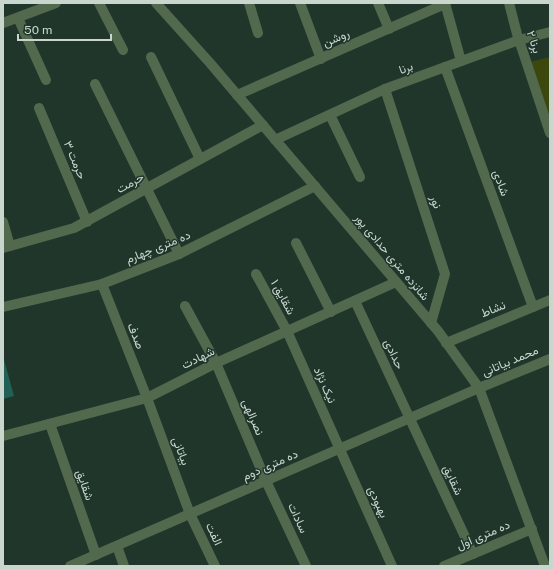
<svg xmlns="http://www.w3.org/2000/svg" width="553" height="569" font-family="'Public Sans',Vazirmatn,sans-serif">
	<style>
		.green { fill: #3b470d }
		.building { fill: #206055 }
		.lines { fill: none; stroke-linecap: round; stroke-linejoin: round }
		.minor { stroke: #52694e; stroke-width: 10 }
		.labels { text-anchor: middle; stroke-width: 3; stroke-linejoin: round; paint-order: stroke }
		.street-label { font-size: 12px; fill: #c9d6ce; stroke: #20362b }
	</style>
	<rect width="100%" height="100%" fill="#20362b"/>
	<path class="green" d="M550,57V117L530,62Z"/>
	<path class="building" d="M3,356L14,396L3,399Z"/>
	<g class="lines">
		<g class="minor">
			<path d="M99,3L123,50"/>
			<path d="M156,3L210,63L438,331L479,388L545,566"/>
			<path d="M249,3L258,33"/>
			<path d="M300,3L321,59"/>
			<path d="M378,3L389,29"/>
			<path d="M445,3L461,61"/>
			<path d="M509,3L517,34L550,133"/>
			<path d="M18,18L46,80"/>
			<path d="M3,23L56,3"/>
			<path d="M151,57L200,159"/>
			<path d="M445,67L533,307"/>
			<path d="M95,84L179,254"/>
			<path d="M385,89L445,274L431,323"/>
			<path d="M237,95L445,4"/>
			<path d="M39,108L87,222"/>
			<path d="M330,115L360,177"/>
			<path d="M275,140L385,89L519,40L550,32"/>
			<path d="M3,222L10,246"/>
			<path d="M296,243L331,312"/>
			<path d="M3,248L74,228L263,125"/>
			<path d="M256,274L287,331L392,566"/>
			<path d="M102,284L147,398L190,514L215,566"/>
			<path d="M355,301L473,554"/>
			<path d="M185,306L216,363L266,481L306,566"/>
			<path d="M3,307L102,284L179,254L315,186"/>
			<path d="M446,343L550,300"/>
			<path d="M50,424L96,555"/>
			<path d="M3,436L147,398L216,363L396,282"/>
			<path d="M117,546L124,566"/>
			<path d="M70,566L479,388L550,359"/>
			<path d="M444,566L532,529"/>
		</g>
	</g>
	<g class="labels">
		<g class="street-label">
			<text transform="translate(336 38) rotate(-24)" y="4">روشن</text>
			<text transform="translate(534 42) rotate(72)" y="4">برنا ۲</text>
			<text transform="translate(406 68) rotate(-20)" y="4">برنا</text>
			<text transform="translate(75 160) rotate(67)" y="4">حرمت ۳</text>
			<text transform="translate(130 183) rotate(-29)" y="4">حرمت</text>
			<text transform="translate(501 183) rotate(70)" y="4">شادی</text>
			<text transform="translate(436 202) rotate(72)" y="4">نور</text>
			<text transform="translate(158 247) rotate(-22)" y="4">ده متری چهارم</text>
			<text transform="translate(392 257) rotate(50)" y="4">شانزده متری حدادی پور</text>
			<text transform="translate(283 297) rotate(62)" y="4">شقایق ۱</text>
			<text transform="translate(493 309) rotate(-22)" y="4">نشاط</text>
			<text transform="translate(136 336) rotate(68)" y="4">صدف</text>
			<text transform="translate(394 354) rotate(65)" y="4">حدادی</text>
			<text transform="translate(198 358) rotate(-26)" y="4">شهادت</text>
			<text transform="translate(510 361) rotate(-23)" y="4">محمد بیاتانی</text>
			<text transform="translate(325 385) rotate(66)" y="4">نیک نژاد</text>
			<text transform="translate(253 417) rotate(67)" y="4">نصرالهی</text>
			<text transform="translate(181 451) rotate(69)" y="4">بیاتانی</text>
			<text transform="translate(270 465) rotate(-24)" y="4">ده متری دوم</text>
			<text transform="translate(453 480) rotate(65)" y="4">شقایق</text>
			<text transform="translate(85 485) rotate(71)" y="4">شقایق</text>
			<text transform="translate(378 502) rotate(66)" y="4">بهبودی</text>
			<text transform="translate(298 518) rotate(65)" y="4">سادات</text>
			<text transform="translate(214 534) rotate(65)" y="4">الفت</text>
			<text transform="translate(483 535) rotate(-23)" y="4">ده متری اول</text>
		</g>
	</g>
	<rect width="553" height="569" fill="none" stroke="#c9d6ce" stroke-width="8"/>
	<path d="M18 34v6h93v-6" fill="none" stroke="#c9d6ce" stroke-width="2"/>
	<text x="24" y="34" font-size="12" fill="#c9d6ce" stroke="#20362b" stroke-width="3" paint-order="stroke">50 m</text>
</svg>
